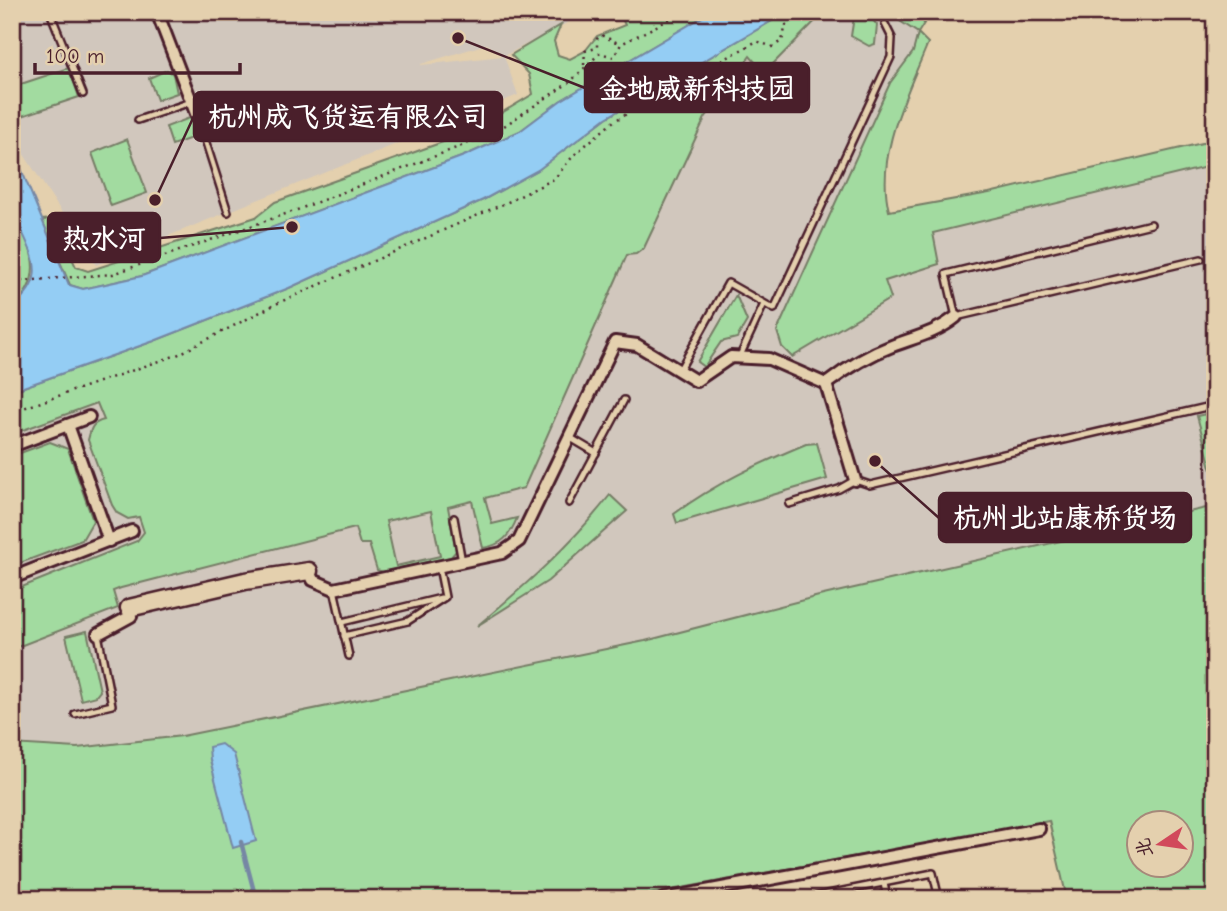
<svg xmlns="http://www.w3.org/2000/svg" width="1227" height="911" font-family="'Comic Neue','LXGW WenKai TC',sans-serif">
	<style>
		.built { fill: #d1c7bd; fill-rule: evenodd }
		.green { fill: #a2dba0; stroke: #767d66; stroke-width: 2; fill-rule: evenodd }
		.water { fill: #94cdf4; stroke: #7687a4; stroke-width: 2 }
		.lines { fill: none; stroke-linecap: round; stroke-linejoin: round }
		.stream { stroke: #7687a4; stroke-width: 4.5 }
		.lane-casing { stroke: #4a1f2b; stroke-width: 10 }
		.street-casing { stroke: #4a1f2b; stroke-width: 16 }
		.secondary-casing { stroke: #4a1f2b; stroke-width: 21 }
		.path { stroke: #4a1f2b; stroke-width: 2.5; stroke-dasharray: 2 5; stroke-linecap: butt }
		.lane { stroke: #e4d0ae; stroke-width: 5 }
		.street { stroke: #e4d0ae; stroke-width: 10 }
		.secondary { stroke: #e4d0ae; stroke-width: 16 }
		.leader { fill: none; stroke: #4a1f2b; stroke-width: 2.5 }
		.callout-dot { fill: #4a1f2b; stroke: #e4d0ae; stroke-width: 2.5 }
		.callout { fill: #4a1f2b; stroke: #4a1f2b; stroke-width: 2.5 }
		.callout-label { font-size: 28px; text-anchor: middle; font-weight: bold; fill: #fff }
	</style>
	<rect width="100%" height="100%" fill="#e4d0ae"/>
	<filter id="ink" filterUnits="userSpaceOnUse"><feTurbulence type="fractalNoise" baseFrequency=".0143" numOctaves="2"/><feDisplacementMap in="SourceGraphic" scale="14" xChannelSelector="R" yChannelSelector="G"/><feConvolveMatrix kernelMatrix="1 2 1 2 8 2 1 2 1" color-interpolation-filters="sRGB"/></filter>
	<g filter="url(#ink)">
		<g class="built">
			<path d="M12,12H588L504,56L518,95L96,265L12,136ZM487,44L503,56L421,65V64Z"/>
			<path d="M824,12H886L918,33L928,43L895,127L883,184L889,211L932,233L1215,165V506L819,596L645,641L216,899H12V434L97,402L160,577L281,545L524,488L627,255L644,247L705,118L751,55L769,67Z"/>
		</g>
		<g class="green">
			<path d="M619,12H711L560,101L520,131L464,156L142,276L83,289L70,285L42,220L54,219L76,267L88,271L256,217L275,202L468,133L533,94L529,74L511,55L561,25L554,41L558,55L570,59L585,51L597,36L625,25Z"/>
			<path d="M787,12H824L769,68L762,70L750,56L705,118L644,248L636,254L627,255L524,488L485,498L492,524L517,518C510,536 502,545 483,548L472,501L448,507L456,551L451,557L383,572L377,570L369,544H360L355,528L121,588L113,591L118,608L12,649V591L137,541L144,532L139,517L128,519L117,513L112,505L88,440C91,428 92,423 104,420L97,403L12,434V391L154,341L289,288L483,200L538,170L606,118ZM431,511L440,556L396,566L386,521Z"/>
			<path d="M860,12L868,14L877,25L875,44L869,46L851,36L854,17Z"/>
			<path d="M886,12H931L918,33L928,43C907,95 875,154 889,211L989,193L1215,140V165L933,233L939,264L885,281L891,298L792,357L782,347L777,331L890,83L913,52L918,33Z"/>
			<path d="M69,68L79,97L22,116L12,87Z"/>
			<path d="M167,70L173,74L177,93L157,100L149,78Z"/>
			<path d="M192,117L200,135L172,145L166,127Z"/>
			<path d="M127,139L147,193L111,206L92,153Z"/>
			<path d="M12,207C29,240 49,279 12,306Z"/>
			<path d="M736,295L747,321L737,338L721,342L704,367L697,362Z"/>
			<path d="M1215,412V470L1212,471L1197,416Z"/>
			<path d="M50,442L68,449L93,521L82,540L12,566V456Z"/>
			<path d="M817,443L827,479L677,523L674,514C716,483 758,464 806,444Z"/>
			<path d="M610,495L627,511L548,581L477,626C526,585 571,545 610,495Z"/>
			<path d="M1215,506V899H1067L1049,821L621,899H86L65,892L50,899H12V744L77,748L182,736L645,641L819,596ZM1140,824H1182V866H1140Z"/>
			<path d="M87,631L100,691L96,696L81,700L66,636Z"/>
		</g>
		<g class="water">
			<path d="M711,12H787L606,118L538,170L483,200L289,288L154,341L12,391V306C57,274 23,245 13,208C8,191 12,165 12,147L69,285L83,289L142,276L464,156L520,131L560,101Z"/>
			<path d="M221,744L234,754L256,841L233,848L210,760L209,747Z"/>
		</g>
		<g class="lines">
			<path class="stream" d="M241,842L256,899"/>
			<defs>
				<g id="lane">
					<path d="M50,12L83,94"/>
					<path d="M12,14L18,12"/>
					<path d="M138,120L191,102"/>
					<path d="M228,212L200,124L230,112"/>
					<path d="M1151,224L946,274L956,317L1201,259"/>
					<path d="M12,283H13"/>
					<path d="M739,358L764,304"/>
					<path d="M679,371L728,283L774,309L891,57L892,38L885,24"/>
					<path d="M569,437L596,453"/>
					<path d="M569,503L624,400"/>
					<path d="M789,504L839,489L855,480L870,485L1215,405"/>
					<path d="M454,518L462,562"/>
					<path d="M334,589L349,656"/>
					<path d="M342,622L441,598"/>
					<path d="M344,636L408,621L445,597L439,567"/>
					<path d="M75,714L112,705L98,634"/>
					<path d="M884,883L887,899"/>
					<path d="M803,899L933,873L939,899"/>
				</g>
				<g id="street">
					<path d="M157,12L200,124"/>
					<path d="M68,425L109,541"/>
					<path d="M12,446L89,417"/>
					<path d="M855,480L826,384C847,368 868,355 892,346C916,337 936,333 956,317"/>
					<path d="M309,571L313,580L334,589L502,553L519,541L615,342L637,345L696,381L731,357L769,359L826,384"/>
					<path d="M12,578L132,531"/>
					<path d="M98,634L131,616L129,608"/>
					<path d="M663,899L1039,829"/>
				</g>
				<path id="secondary" d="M129,608L245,581L309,571"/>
			</defs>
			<use href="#lane" class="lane-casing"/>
			<use href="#street" class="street-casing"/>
			<use href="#secondary" class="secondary-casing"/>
			<g class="path">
				<path d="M584,65L585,51L597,48V39L601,35L620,44"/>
				<path d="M21,281L113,274L297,210L492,134L570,82L600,53L614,57L621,44L684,12"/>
				<path d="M12,412L177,355L278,303L510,201L554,179L574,155L614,121L757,41L772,47L782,41L786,25L807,12"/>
			</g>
			<use href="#lane" class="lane"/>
			<use href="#street" class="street"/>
			<use href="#secondary" class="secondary"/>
		</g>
	</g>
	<path class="leader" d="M458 38L585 88M155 200L194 116M292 227L160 238M875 461L939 518"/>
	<g class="callout-dot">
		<circle cx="458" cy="38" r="7"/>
		<circle cx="155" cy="200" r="7"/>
		<circle cx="292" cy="227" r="7"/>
		<circle cx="875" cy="461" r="7"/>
	</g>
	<g class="callout">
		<rect x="585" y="63" width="224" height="49" rx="7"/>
		<rect x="194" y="92" width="308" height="49" rx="7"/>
		<rect x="48" y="213" width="112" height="49" rx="7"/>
		<rect x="939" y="493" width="252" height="49" rx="7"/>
	</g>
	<g class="callout-label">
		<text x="697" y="98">金地威新科技园</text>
		<text x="348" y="126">杭州成飞货运有限公司</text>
		<text x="104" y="248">热水河</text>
		<text x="1065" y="527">杭州北站康桥货场</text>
	</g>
	<rect width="1227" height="911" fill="none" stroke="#e4d0ae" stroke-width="42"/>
	<rect x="21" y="21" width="1185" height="869" fill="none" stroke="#4a1f2b" stroke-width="2.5" filter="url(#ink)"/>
	<g transform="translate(1160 844) rotate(257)"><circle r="33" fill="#e4d0ae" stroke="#a6897a" stroke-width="2"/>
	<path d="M0-5L12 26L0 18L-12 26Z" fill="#d1495b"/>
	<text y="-10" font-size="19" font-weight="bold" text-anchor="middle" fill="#4a1f2b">北</text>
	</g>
	<path d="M35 63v10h205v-10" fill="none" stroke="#4a1f2b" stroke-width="3.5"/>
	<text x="46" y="63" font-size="21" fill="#4a1f2b" stroke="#e4d0ae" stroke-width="5" paint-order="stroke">100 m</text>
</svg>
